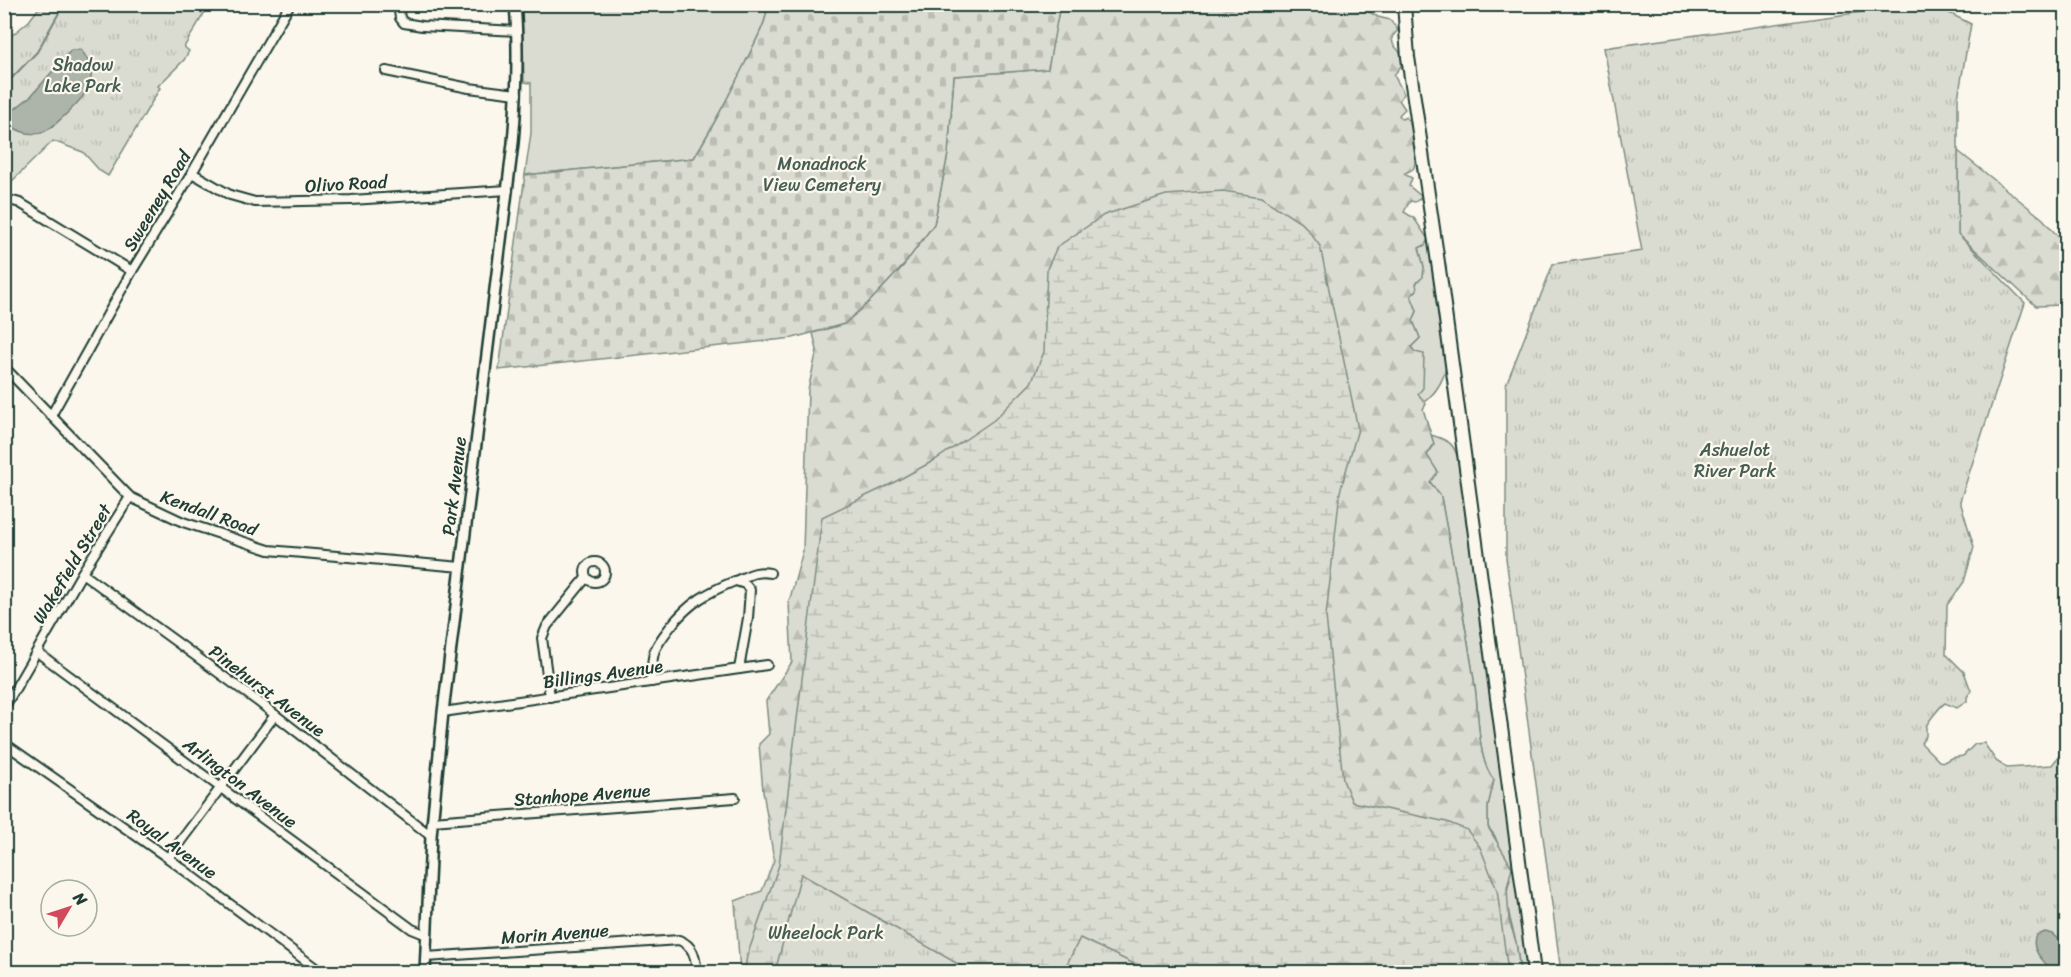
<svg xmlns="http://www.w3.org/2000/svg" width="2071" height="977" font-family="Sriracha,sans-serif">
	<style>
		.grass { fill: #dbdcd1; stroke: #7d8c82; stroke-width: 1.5 }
		.forest { fill: url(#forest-firs); stroke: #7d8c82; stroke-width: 1.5 }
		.wetland { fill: url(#wetland-marsh); stroke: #7d8c82; stroke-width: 1.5 }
		.cemetery { fill: url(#cemetery-stones); stroke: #7d8c82; stroke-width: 1.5 }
		.park { fill: url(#park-tufts); stroke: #7d8c82; stroke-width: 1.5 }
		.water { fill: #adb4aa; stroke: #74847b; stroke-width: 1.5 }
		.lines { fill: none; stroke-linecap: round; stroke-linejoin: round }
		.stream { stroke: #74847b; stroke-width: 2 }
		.minor-casing { stroke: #1f3d34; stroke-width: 12 }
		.tertiary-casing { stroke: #1f3d34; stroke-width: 14 }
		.trunk-casing { stroke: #1f3d34; stroke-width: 16 }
		.minor { stroke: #fbf7ec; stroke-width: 8 }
		.tertiary { stroke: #fbf7ec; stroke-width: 9 }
		.trunk { stroke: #fbf7ec; stroke-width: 12 }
		.labels { text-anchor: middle; stroke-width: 4.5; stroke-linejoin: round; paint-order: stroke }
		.park-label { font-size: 18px; fill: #455d53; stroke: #fbf7ec }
		.street-label { font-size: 18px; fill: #1f3d34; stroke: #fbf7ec }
	</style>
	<defs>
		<pattern id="forest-firs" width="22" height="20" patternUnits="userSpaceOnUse" patternTransform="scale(1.5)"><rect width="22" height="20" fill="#dbdcd1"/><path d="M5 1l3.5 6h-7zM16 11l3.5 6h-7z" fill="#bcbeb4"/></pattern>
		<pattern id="wetland-marsh" width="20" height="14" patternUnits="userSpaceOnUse" patternTransform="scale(1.5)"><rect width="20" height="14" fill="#dbdcd1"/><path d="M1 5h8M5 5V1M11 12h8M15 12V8" fill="none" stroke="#bcbeb4"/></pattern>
		<pattern id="cemetery-stones" width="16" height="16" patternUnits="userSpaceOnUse" patternTransform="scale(1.5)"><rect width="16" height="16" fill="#dbdcd1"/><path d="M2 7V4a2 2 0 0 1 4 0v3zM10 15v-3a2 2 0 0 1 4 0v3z" fill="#bcbeb4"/></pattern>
		<pattern id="park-tufts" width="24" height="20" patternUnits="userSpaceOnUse" patternTransform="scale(1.5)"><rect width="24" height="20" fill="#dbdcd1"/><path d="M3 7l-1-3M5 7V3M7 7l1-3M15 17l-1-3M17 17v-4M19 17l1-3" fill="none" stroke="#bcbeb4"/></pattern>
	</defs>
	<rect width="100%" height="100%" fill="#fbf7ec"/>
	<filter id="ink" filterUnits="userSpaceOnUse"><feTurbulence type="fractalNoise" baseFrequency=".0167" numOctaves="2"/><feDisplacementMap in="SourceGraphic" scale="12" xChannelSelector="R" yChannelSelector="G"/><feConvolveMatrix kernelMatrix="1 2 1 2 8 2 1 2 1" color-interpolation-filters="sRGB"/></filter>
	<g filter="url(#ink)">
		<g class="grass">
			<path d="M767,4C768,19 758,36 752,49C734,87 715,122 694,158L525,175L531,133V83L524,82L522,5Z"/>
			<path d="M1428,239L1446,367C1443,381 1436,393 1424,402L1418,394L1415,352L1411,347L1420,338L1413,321L1417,311L1411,296L1424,267L1419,248L1425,245Z"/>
			<path d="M1431,435C1452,441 1455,445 1460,466L1528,972H1520C1519,963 1518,953 1516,943C1512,923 1502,900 1510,880L1495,836L1488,827V806L1494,780C1477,761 1479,712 1475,687C1466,623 1452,560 1441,497L1430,482L1427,455L1434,445Z"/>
		</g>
		<g class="forest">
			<path d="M1058,5H1387V8L1374,6L1366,10L1378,17L1390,20L1398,30L1392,37L1393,44L1403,56L1401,66L1394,75L1404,94L1399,100L1405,109L1399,115L1402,119L1406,117L1415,132C1412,142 1418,164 1413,169C1410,171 1406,172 1404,174L1412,178L1409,186L1422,197L1415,202L1410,201L1404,212L1414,218L1428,239L1425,245L1419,248L1424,267L1423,277L1416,283L1417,290L1411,296L1417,311L1413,321L1420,338L1411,347L1415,352L1424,354L1423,388L1418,394L1426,404L1423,409L1434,444L1427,455L1438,472L1430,482L1441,497C1452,560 1466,623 1475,687C1479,712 1477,761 1494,780L1488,806V827L1512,867L1507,888L1509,920L1516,942L1520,972H740L735,901L762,891L774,860L763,791L759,744L769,734L766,701L792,662L789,602L803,551L808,390L817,350L813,333L844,324L871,300L904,265L934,224L948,154L954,76L1047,69L1059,10Z"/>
			<path d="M1958,151L2043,219L2066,246V308L2064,305L2036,306L1958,234Z"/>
		</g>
		<path class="wetland" d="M1223,191L1261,197L1304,225L1320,246L1358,429L1340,492L1326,616L1343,780L1352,802L1447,822L1467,830L1480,847L1497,890L1508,972H744L747,956L779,865L822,517L891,484L935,460L994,420L1031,383L1044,352L1047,269L1057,247L1104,215L1166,195Z"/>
		<path class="cemetery" d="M767,5L1058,4L1059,10L1048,69L954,76L948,154L934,224L904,265L871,300L844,324L793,338L499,370L525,175L694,158C716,122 734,86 752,49C758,36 768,19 767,5Z"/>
		<g class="park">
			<path d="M41,5H209L184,47L189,51L184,60L158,86L160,88L108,176L100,171L83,152L53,141L5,188L4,42L29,21Z"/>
			<path d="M1900,5H1933L1971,24L1958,98V234L2025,303L1960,501L1974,547L1964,582L1947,605L1946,654L1964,672L1971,691L1967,697V701L1957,708L1945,703C1940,706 1929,721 1926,726V736L1921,743L1939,761L1944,762L1951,758L1963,756L1975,744L1984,743L1996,761L2007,768L2052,765L2066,747V972H1561L1506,558V385L1553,264L1642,251L1604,48L1862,12Z"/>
			<path d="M801,874L972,972H775Z"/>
			<path d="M1080,938L1151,972H1063Z"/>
		</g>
		<g class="water">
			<path d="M71,50H81C104,78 85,97 63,117C57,123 50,130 41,133C27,136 17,130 6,123V116L31,96Z"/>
			<path d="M2045,932L2052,934L2066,946V972H2053C2044,961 2029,950 2036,935Z"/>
		</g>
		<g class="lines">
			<path class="stream" d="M4,86L37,52L64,4"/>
			<defs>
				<g id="minor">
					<path d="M398,4L400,18L404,23L422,26L517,31"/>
					<path d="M386,71L469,88L517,94"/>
					<path d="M192,173L230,195L255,202L351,200L508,190"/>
					<path d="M4,202L13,201L20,203L132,271"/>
					<path d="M4,367L130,497L183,522L269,550L461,567"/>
					<path d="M52,414L132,271L192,173L290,4"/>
					<circle cx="595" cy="572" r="10"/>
					<path d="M82,573L260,703L431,836"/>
					<path d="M736,581L745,584L750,590L748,618L739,669"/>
					<path d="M37,652L412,929L427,935"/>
					<path d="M651,682C652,672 651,660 655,650C659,641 665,634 671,626C689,603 708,592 735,581C748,576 756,570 770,573"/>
					<path d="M550,697L542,638L547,626L586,578"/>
					<path d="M4,708L82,573L130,497"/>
					<path d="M443,712L767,665"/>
					<path d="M4,743L168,858L321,972"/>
					<path d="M432,821L735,798"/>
					<path d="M168,858L275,715"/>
					<path d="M426,957L679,940C694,946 695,957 697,972"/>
				</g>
				<path id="tertiary" d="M425,972L431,836L443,712L513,143C517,96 519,51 515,4"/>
				<path id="trunk" d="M1404,4L1408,57L1441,283L1534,972"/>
			</defs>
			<use href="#minor" class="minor-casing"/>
			<use href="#tertiary" class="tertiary-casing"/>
			<use href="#trunk" class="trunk-casing"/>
			<use href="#minor" class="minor"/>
			<use href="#tertiary" class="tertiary"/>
			<use href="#trunk" class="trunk"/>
		</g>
	</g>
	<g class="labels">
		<g class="park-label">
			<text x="83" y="71">Shadow<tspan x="83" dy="21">Lake Park</tspan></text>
			<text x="822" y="170">Monadnock<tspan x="822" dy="21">View Cemetery</tspan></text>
			<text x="1735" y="456">Ashuelot<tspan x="1735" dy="21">River Park</tspan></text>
			<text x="826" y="939">Wheelock Park</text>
		</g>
		<g class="street-label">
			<text transform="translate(346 184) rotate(-3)" y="6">Olivo Road</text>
			<text transform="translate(157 201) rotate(-59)" y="6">Sweeney Road</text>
			<text transform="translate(454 486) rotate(-83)" y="6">Park Avenue</text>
			<text transform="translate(209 513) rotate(20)" y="6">Kendall Road</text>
			<text transform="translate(72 564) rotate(-59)" y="6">Wakefield Street</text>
			<text transform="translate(603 674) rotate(-8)" y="6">Billings Avenue</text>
			<text transform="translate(267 691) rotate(37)" y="6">Pinehurst Avenue</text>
			<text transform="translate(240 783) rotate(37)" y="6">Arlington Avenue</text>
			<text transform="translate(582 795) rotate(-4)" y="6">Stanhope Avenue</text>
			<text transform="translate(172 844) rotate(36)" y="6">Royal Avenue</text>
			<text transform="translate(555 934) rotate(-4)" y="6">Morin Avenue</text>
		</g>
	</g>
	<rect width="2071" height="977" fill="none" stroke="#fbf7ec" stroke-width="24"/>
	<rect x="12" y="12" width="2047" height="953" fill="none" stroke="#1f3d34" stroke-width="2" filter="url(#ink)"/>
	<g transform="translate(69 908) rotate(51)"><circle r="28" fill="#fbf7ec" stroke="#a3ada2" stroke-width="1.5"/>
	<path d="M0-4.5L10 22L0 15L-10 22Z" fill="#d1495b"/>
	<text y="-9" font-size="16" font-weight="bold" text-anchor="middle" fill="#1f3d34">N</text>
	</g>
</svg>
